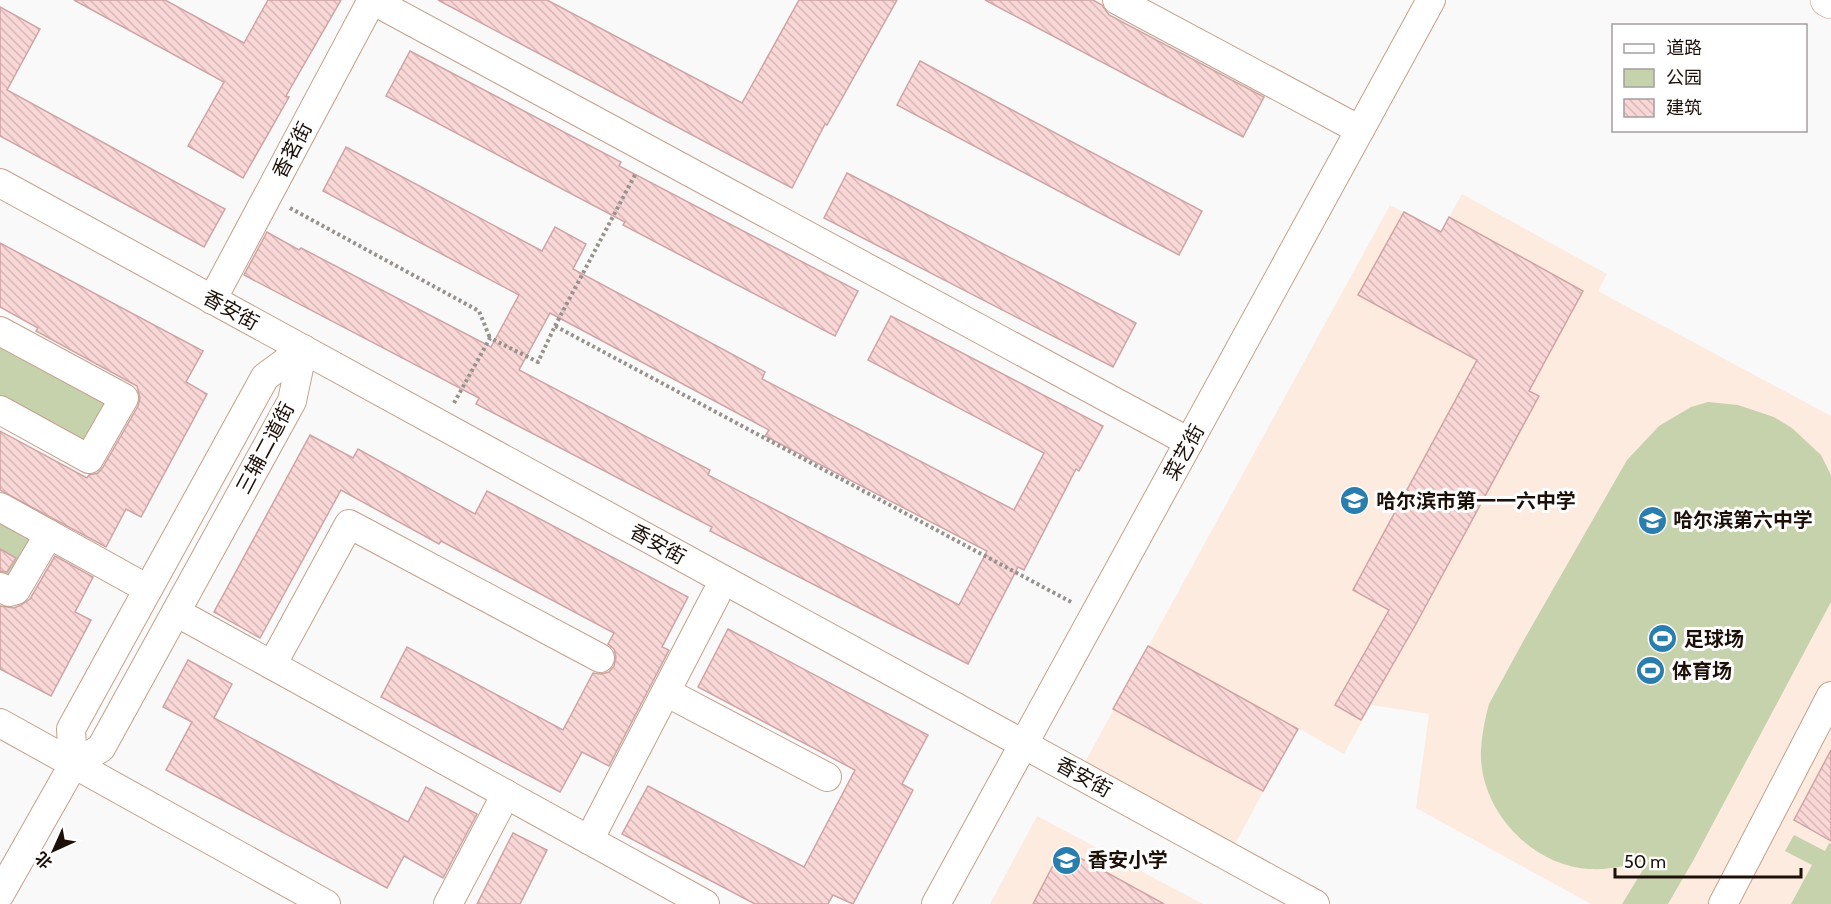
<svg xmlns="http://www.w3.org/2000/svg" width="1831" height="904" font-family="Cabin,'Noto Sans SC',sans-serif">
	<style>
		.built { fill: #fdebe0 }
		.green { fill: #c6d2ac }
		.building { fill: url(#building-back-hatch); stroke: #cea4a5; stroke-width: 1.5; fill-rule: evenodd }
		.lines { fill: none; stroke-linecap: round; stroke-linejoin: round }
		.minor-casing { stroke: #c3a18c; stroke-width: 30 }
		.highway-casing { stroke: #c3a18c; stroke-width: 34 }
		.path { stroke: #97928e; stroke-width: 4; stroke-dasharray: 3 3; stroke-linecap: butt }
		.minor { stroke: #fff; stroke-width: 28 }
		.highway { stroke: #fff; stroke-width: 33 }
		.labels { text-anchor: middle; stroke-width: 6; stroke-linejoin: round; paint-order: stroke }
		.street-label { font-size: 20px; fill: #1d1009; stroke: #fff }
		.poi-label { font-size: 20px; font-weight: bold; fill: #1d1009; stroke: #fff; text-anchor: start }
	</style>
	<defs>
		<pattern id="building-back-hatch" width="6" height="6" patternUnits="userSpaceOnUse" patternTransform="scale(1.5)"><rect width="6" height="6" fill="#fad7d7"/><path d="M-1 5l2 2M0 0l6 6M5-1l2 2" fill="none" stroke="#d6b8b7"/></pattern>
	</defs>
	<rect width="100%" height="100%" fill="#f9f9f9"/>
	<g class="built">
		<path d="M1462,194L1607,274L1598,291L1831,416V904H1591L1416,808L1429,714L1371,705L1344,754L1298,728L1235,844L1085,762L1390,205L1441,232Z"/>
		<path d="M1037,816L1203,904H990Z"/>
	</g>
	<g class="green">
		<path d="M0,344L124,398L89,459L0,410Z"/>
		<path d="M1708,402L1738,405L1774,417L1792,428L1821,455L1831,475V602L1693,861L1668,904H1622L1649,860C1629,865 1611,870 1590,869C1531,866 1478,809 1481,749C1482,734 1485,718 1489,704L1525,638L1627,460L1659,426L1691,407Z"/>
		<path d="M0,507L49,534L0,587Z"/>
		<path d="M1794,835L1825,851L1829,843L1831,844V904H1791L1812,865L1785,851Z"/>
	</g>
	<g class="building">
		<path d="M74,0H165L244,43L268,0H341L286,96L289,97L243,178L188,146L224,82Z"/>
		<path d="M438,0H547L742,103L799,0H897L827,125L825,124L792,188Z"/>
		<path d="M985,0H1093L1102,5L1109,15L1264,97L1243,137Z"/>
		<path d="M0,7L40,29L7,90L225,209L204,247L0,136Z"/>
		<path d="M410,51L621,162L619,166L858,291L835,336L623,225L625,222L386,96Z"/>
		<path d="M920,61L1202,211L1179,255L897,105Z"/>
		<path d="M346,147L542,251L555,227L586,244L573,269L765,372L762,379L1014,510L1044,453L868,360L891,316L1103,426L1079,471L1076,469L1024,570L1018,567L968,664L710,531L712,527L476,404L479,398L244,275L267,232L299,250L301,248L491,347L519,295L323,191ZM550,313L769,430L765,436L987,551L959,605L708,475L710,470L519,370Z"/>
		<path d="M847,173L1136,323L1113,367L824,218Z"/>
		<path d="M1404,212L1441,232L1449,217L1583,291L1529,391L1539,396L1416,624L1361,720L1335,705L1389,610L1353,590L1477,360L1358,295Z"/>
		<path d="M0,243L203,351L186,382L207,394L141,517L126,509L106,547L0,490V431L87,478L89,475L98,473L103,467L138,406L140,398L137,386L36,331L38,328L0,307Z"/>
		<path d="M310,435L353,458L358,449L475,514L487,491L688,597L662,647L669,650L609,766L582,752L560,792L381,697L407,647L563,730L593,673L601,674L609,672L614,666L616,657L614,649L608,644L614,633L441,541L439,544L341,490L260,638L214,612Z"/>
		<path d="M0,549L16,558L7,572L0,571Z"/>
		<path d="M55,556L93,577L75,612L91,620L51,696L0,669V606L14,608L21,605L30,599Z"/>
		<path d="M728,629L928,735L902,784L913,790L853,904L833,895L828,904H755L622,834L648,786L804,867L855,770L698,687Z"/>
		<path d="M1148,646L1298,729L1263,791L1113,709Z"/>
		<path d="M188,660L232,684L214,718L408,822L426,787L477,814L443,878L404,856L387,888L166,770L192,722L163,707Z"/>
		<path d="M1831,750V841L1794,820Z"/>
		<path d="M513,833L547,850L520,904H477Z"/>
		<path d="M1062,848L1164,904H1033Z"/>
	</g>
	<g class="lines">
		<defs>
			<g id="minor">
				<path d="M372,0L1189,442"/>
				<path d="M1117,0L1360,130"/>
				<path d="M0,183L1315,904"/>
				<path d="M212,300L372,0"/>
				<path d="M0,331L124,398L89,459L0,410"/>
				<path d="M0,507L148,589"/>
				<path d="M0,587L9,592L16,590L49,534"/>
				<path d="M176,612L705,904"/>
				<path d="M272,665L349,524L600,658"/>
				<path d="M666,692L827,777"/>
				<path d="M0,723L326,904"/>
				<path d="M73,765L101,748L292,401L303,349"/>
				<path d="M589,840L716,595"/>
				<path d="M0,894L73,765L71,729L265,377L303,349"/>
				<path d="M448,904L506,794"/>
				<path d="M936,904L1431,0"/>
				<path d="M1723,904L1831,696"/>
			</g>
			<path id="highway" d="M1827,0L1831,2"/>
		</defs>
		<use href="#minor" class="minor-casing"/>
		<use href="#highway" class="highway-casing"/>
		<g class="path">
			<path d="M290,208L479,311L490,338"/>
			<path d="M555,326L636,173"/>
			<path d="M454,403L490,338L538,362L555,326L1073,603"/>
		</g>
		<use href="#minor" class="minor"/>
		<use href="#highway" class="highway"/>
	</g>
	<defs>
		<symbol id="school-disc" viewBox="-11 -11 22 22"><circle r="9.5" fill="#2a7eae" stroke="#fff"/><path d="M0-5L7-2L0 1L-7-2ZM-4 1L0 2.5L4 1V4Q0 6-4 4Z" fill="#fff"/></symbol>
		<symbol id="stadium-disc" viewBox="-11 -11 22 22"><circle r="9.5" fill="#2a7eae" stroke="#fff"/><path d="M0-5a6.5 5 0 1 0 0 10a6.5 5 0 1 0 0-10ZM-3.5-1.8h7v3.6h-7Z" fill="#fff"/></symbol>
	</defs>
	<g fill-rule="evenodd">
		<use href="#school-disc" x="1338" y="484" width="33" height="33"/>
		<use href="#school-disc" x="1636" y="504" width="33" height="33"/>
		<use href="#stadium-disc" x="1646" y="622" width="33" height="33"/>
		<use href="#stadium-disc" x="1634" y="654" width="33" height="33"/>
		<use href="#school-disc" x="1050" y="844" width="33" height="33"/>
	</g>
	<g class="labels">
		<g class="street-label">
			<text transform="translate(292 150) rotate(-62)" y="7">香茗街</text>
			<text transform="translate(231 310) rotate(29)" y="7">香安街</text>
			<text transform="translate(265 448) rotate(-62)" y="7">三辅二道街</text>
			<text transform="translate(1184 452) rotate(-61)" y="7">菜艺街</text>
			<text transform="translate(658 544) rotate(29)" y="7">香安街</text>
			<text transform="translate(1084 777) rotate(29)" y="7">香安街</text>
		</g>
		<g class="poi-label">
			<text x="1376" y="508">哈尔滨市第一一六中学</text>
			<text x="1673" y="527">哈尔滨第六中学</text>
			<text x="1684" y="646">足球场</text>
			<text x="1672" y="678">体育场</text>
			<text x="1088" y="867">香安小学</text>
		</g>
	</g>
	<rect x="1612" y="24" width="195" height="108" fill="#ffffff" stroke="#a59f9d" stroke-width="1.5"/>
	<rect x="1624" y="44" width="30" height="9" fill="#ffffff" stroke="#a59f9d" stroke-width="1.5"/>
	<text x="1666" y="54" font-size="18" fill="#1d1009">道路</text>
	<rect x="1624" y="69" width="30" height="18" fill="#c6d2ac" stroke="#a59f9d" stroke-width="1.5"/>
	<text x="1666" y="84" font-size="18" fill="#1d1009">公园</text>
	<rect x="1624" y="99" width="30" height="18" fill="url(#building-back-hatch)" stroke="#a59f9d" stroke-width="1.5"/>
	<text x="1666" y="114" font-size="18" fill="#1d1009">建筑</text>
	<g transform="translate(54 850) rotate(225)" stroke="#ffffff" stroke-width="4.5" paint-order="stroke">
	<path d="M0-4.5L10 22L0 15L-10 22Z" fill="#1d1009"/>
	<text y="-9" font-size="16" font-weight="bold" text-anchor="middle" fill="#1d1009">北</text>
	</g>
	<path d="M1615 868v9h186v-9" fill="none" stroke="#1d1009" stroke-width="3"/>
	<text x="1624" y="868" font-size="18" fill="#1d1009" stroke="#ffffff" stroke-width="4.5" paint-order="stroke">50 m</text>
</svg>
